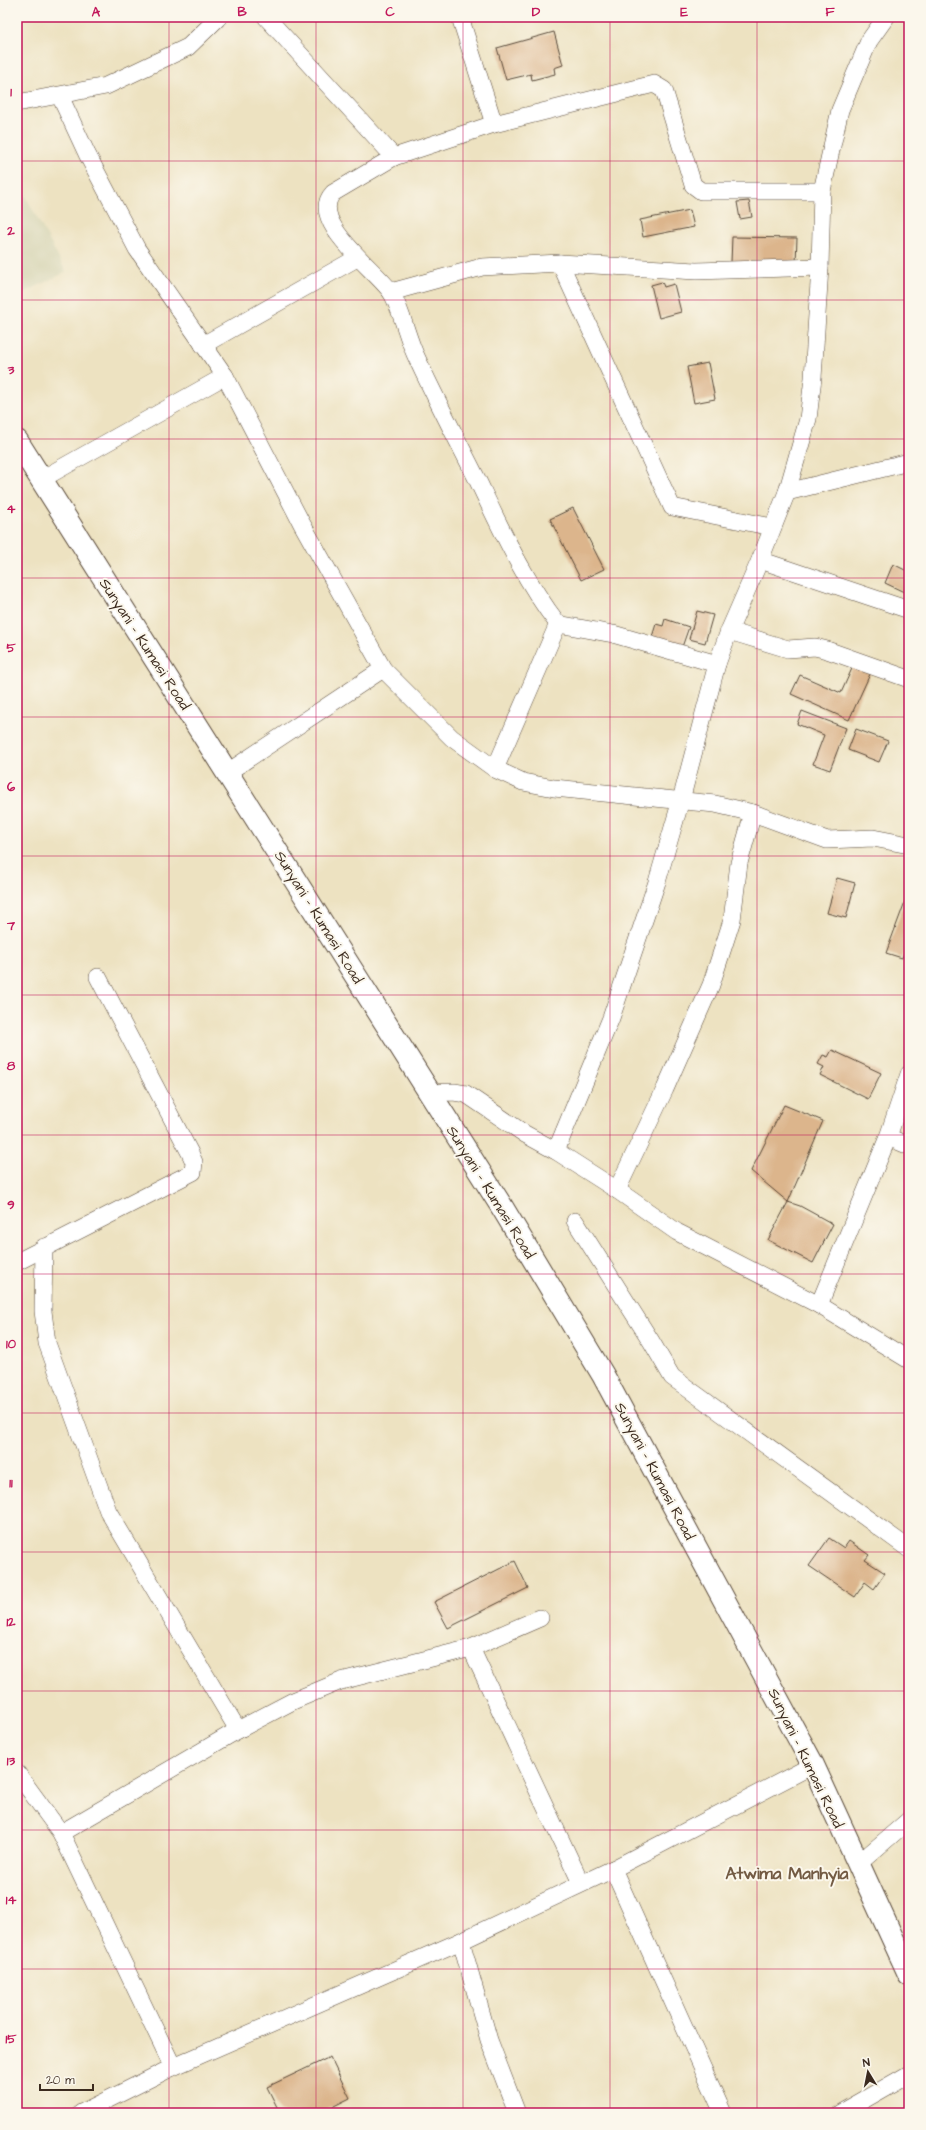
<svg xmlns="http://www.w3.org/2000/svg" width="926" height="2130" font-family="'Architects Daughter',sans-serif">
	<style>
		.built { fill: #d8d6b5 }
		.building { fill: #dcb58c }
		.lines { fill: none; stroke-linecap: round; stroke-linejoin: round }
		.street-casing { stroke: #564636; stroke-width: 18 }
		.primary-casing { stroke: #564636; stroke-width: 24 }
		.street { stroke: #fff; stroke-width: 17 }
		.primary { stroke: #fff; stroke-width: 22 }
		.grid { fill: none; stroke: #c2185b; stroke-width: 1; stroke-opacity: 0.55 }
		.labels { text-anchor: middle; stroke-width: 4; stroke-linejoin: round; paint-order: stroke }
		.street-label { font-size: 15px; fill: #3b2a1e; stroke: #fbf7ec }
		.quarter-label { font-size: 17px; font-weight: bold; fill: #735b44; stroke: #fbf7ec }
		.neatline { fill: none; stroke: #c2185b; stroke-width: 1.5 }
		.grid-label { font-size: 13px; text-anchor: middle; font-weight: bold; fill: #c2185b }
	</style>
	<rect width="100%" height="100%" fill="#fbf7ec"/>
	<filter id="ink" filterUnits="userSpaceOnUse"><feTurbulence type="fractalNoise" baseFrequency=".025" numOctaves="2"/><feDisplacementMap in="SourceGraphic" scale="8" xChannelSelector="R" yChannelSelector="G"/><feConvolveMatrix kernelMatrix="1 2 1 2 8 2 1 2 1" color-interpolation-filters="sRGB"/></filter>
	<filter id="wash" filterUnits="userSpaceOnUse"><feTurbulence type="fractalNoise" baseFrequency=".012" numOctaves="4" result="noise"/><feDisplacementMap in="SourceGraphic" scale="16" xChannelSelector="R" yChannelSelector="G"/><feGaussianBlur stdDeviation="0.9" result="paint"/><feColorMatrix in="noise" values="0 0 0 0 0 0 0 0 0 0 0 0 0 0 0 0 0 1.4 0 .05"/><feComposite in="paint" operator="in"/></filter>
	<g filter="url(#wash)">
		<rect width="100%" height="100%" fill="#ede2c1"/>
		<path class="built" d="M25,195L66,272L17,296V198Z"/>
		<g id="blocks">
			<g class="building">
				<path d="M554,32L563,65L554,68L555,74L532,80L531,74L506,80L497,48Z"/>
				<path d="M749,201L752,217L740,219L737,202Z"/>
				<path d="M690,210L694,227L643,237L640,220Z"/>
				<path d="M732,237L797,238L796,263H731Z"/>
				<path d="M662,282L664,287L674,284L681,312L659,318L651,285Z"/>
				<path d="M708,363L715,399L694,403L687,367Z"/>
				<path d="M573,508L604,569L581,580L550,519Z"/>
				<path d="M893,564L909,572V581L904,592L885,583Z"/>
				<path d="M697,611L713,615L705,643L689,639Z"/>
				<path d="M665,619L689,627L682,647L652,637L656,624L663,626Z"/>
				<path d="M854,664L871,672L849,720L791,694L800,675L841,693Z"/>
				<path d="M802,711L846,728L830,770L813,764L824,735L797,724Z"/>
				<path d="M856,729L888,741L879,762L848,750Z"/>
				<path d="M837,878L855,883L846,918L827,913Z"/>
				<path d="M909,891V940L902,958L886,953Z"/>
				<path d="M832,1050L881,1073L868,1099L820,1075L824,1067L818,1064L823,1055L828,1057Z"/>
				<path d="M784,1105L823,1121L788,1202L751,1171Z"/>
				<path d="M788,1202L800,1206L833,1224L813,1263L768,1240Z"/>
				<path d="M829,1538L844,1548L849,1541L869,1555L865,1560L885,1573L874,1589L865,1582L855,1597L809,1566Z"/>
				<path d="M515,1561L528,1588L448,1628L434,1602Z"/>
				<path d="M330,2057L350,2098L320,2113H280L267,2087Z"/>
			</g>
		</g>
	</g>
	<g filter="url(#ink)">
		<use href="#blocks" fill-opacity="0" stroke="#564636" stroke-width="1"/>
		<g class="lines">
			<defs>
				<g id="street">
					<path d="M266,17L394,157"/>
					<path d="M460,17L494,124"/>
					<path d="M60,96L87,154L137,249L225,376L302,524L383,669L452,738L495,769L523,782L554,788L715,804L753,813L827,840L873,838L909,845"/>
					<path d="M17,103L106,86L188,47L219,17"/>
					<path d="M560,263L672,507L772,527"/>
					<path d="M391,292L482,267L560,263L696,271L820,267"/>
					<path d="M203,345L357,258"/>
					<path d="M40,480L225,376"/>
					<path d="M787,492L909,462"/>
					<path d="M760,560L909,610"/>
					<path d="M729,631L788,649L815,647L827,650L909,679"/>
					<path d="M717,664L613,634L558,624C524,580 501,529 477,479C456,437 434,396 415,354C407,336 400,306 391,292C376,270 307,221 333,193L394,157L494,124L654,84L664,90L693,185L701,191H822"/>
					<path d="M495,769L558,624"/>
					<path d="M228,772L383,669"/>
					<path d="M429,1093L454,1092L466,1094L525,1134L556,1151L617,1190L677,1232L819,1305L909,1360"/>
					<path d="M888,1137L909,1146"/>
					<path d="M556,1151L611,1018L657,882L681,800L717,664L729,631L760,560L787,492L808,419L813,378L820,267L822,191L840,110L869,41L886,17"/>
					<path d="M617,1190L665,1089L711,985L732,920L739,863L753,813"/>
					<path d="M575,1221L651,1341L672,1377L909,1549"/>
					<path d="M44,1247L43,1311L47,1343L108,1511L238,1730"/>
					<path d="M17,1262L193,1172L194,1162L190,1153L98,977"/>
					<path d="M819,1305L888,1137L909,1074"/>
					<path d="M471,1648L581,1883"/>
					<path d="M17,1773L61,1833L173,2067"/>
					<path d="M61,1833L238,1730L293,1701L341,1681L471,1648L540,1618"/>
					<path d="M858,1864L909,1820"/>
					<path d="M613,1869L723,2113"/>
					<path d="M461,1941L489,2040L517,2113"/>
					<path d="M81,2113L173,2067L461,1941L613,1869L813,1765"/>
					<path d="M841,2113L909,2074"/>
				</g>
				<path id="primary" d="M17,441L502,1207L603,1375L813,1765L909,1974"/>
			</defs>
			<use href="#street" class="street-casing"/>
			<use href="#primary" class="primary-casing"/>
			<use href="#street" class="street"/>
			<use href="#primary" class="primary"/>
		</g>
	</g>
	<path class="grid" d="M169,17V2113M316,17V2113M463,17V2113M610,17V2113M757,17V2113M17,161H909M17,300H909M17,439H909M17,578H909M17,717H909M17,856H909M17,995H909M17,1135H909M17,1274H909M17,1413H909M17,1552H909M17,1691H909M17,1830H909M17,1969H909"/>
	<g class="labels">
		<g class="street-label">
			<text transform="translate(145 644) rotate(57)" y="5">Sunyani - Kumasi Road</text>
			<text transform="translate(319 917) rotate(58)" y="5">Sunyani - Kumasi Road</text>
			<text transform="translate(491 1192) rotate(58)" y="5">Sunyani - Kumasi Road</text>
			<text transform="translate(655 1471) rotate(62)" y="5">Sunyani - Kumasi Road</text>
			<text transform="translate(806 1758) rotate(64)" y="5">Sunyani - Kumasi Road</text>
		</g>
		<g class="quarter-label">
			<text x="787" y="1879">Atwima Manhyia</text>
		</g>
	</g>
	<rect width="926" height="2130" fill="none" stroke="#fbf7ec" stroke-width="44"/>
	<g transform="translate(868 2072) rotate(350)" stroke="#fbf7ec" stroke-width="3" paint-order="stroke">
	<path d="M0-3L7 15L0 10L-7 15Z" fill="#3b2a1e"/>
	<text y="-6" font-size="11" font-weight="bold" text-anchor="middle" fill="#3b2a1e">N</text>
	</g>
	<path d="M40 2084v6h53v-6" fill="none" stroke="#3b2a1e" stroke-width="2"/>
	<text x="46" y="2084" font-size="12" fill="#3b2a1e" stroke="#fbf7ec" stroke-width="3" paint-order="stroke">20 m</text>
	<rect x="22" y="22" width="882" height="2086" class="neatline"/>
	<g class="grid-label">
		<text x="96" y="16">A</text>
		<text x="242" y="16">B</text>
		<text x="390" y="16">C</text>
		<text x="536" y="16">D</text>
		<text x="684" y="16">E</text>
		<text x="830" y="16">F</text>
		<text x="11" y="96">1</text>
		<text x="11" y="235">2</text>
		<text x="11" y="374">3</text>
		<text x="11" y="513">4</text>
		<text x="11" y="652">5</text>
		<text x="11" y="791">6</text>
		<text x="11" y="930">7</text>
		<text x="11" y="1070">8</text>
		<text x="11" y="1209">9</text>
		<text x="11" y="1348">10</text>
		<text x="11" y="1487">11</text>
		<text x="11" y="1626">12</text>
		<text x="11" y="1765">13</text>
		<text x="11" y="1904">14</text>
		<text x="11" y="2043">15</text>
	</g>
</svg>
